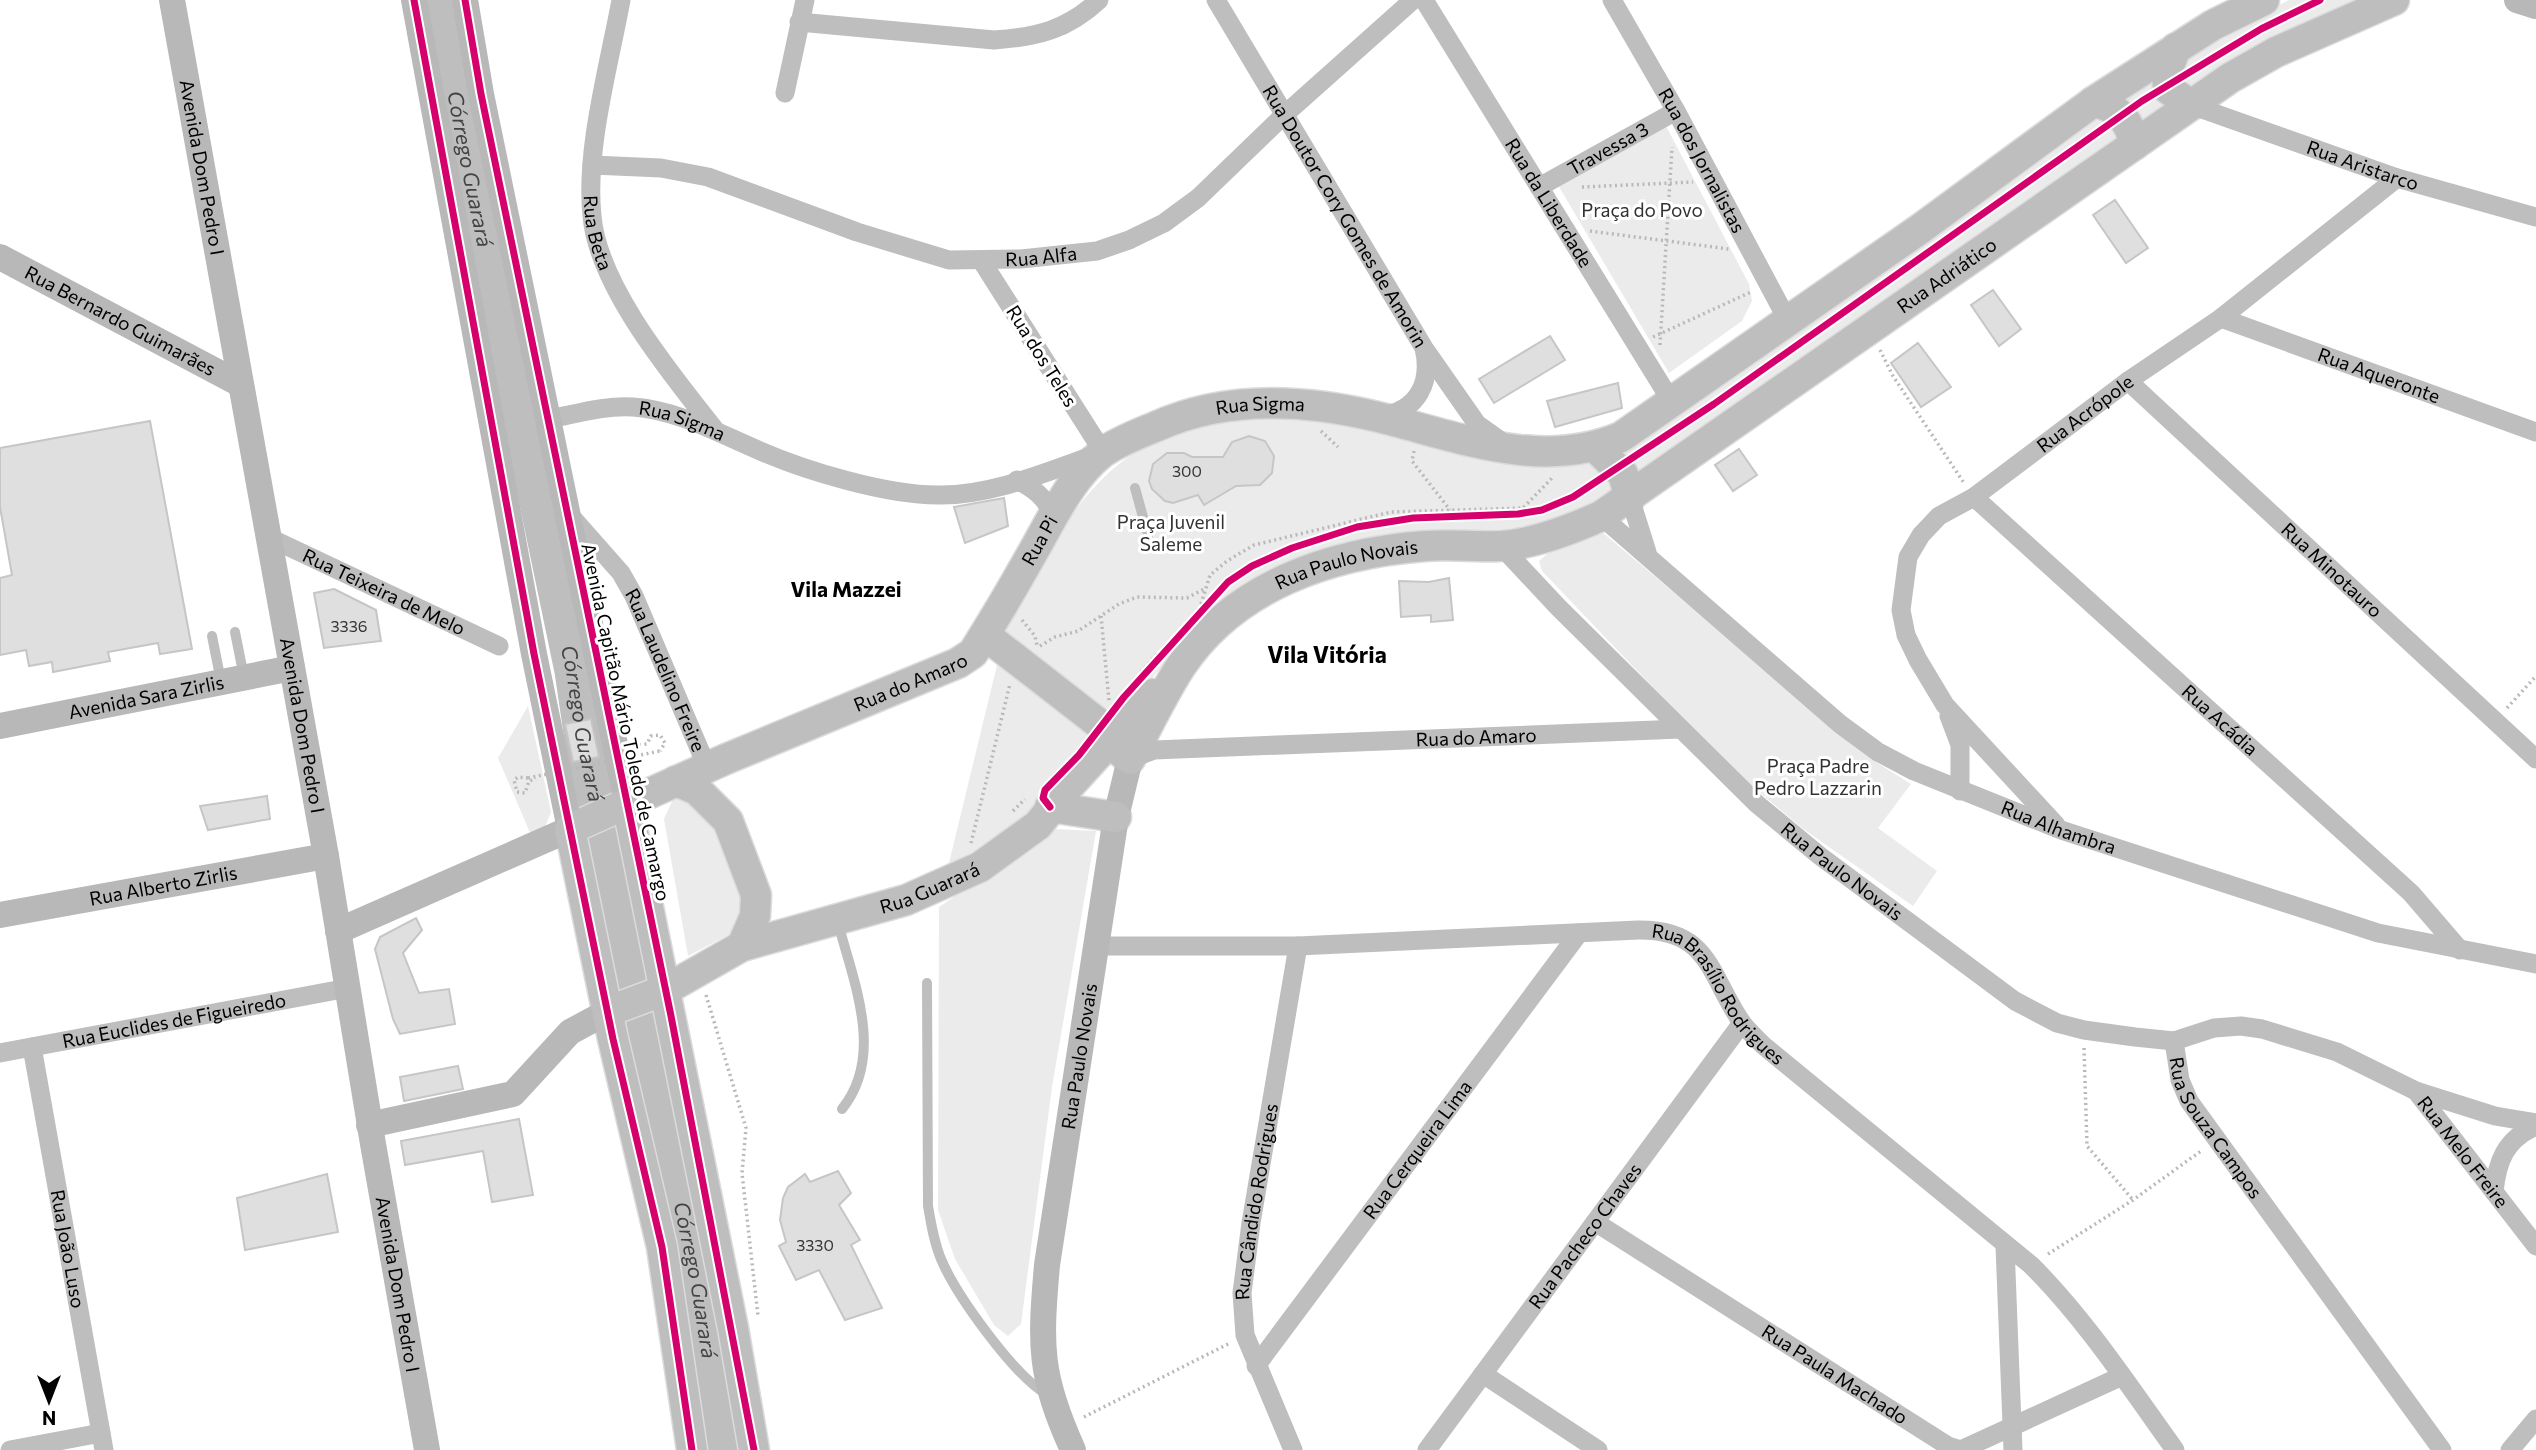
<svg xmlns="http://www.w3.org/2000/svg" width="2536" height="1450" font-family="Commissioner,sans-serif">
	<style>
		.green { fill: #ebebeb }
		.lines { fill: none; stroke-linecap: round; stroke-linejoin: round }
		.river { stroke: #bebebe; stroke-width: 37 }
		.building { fill: #dfdfdf; stroke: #c6c6c6; stroke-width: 2 }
		.primary-casing { stroke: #dbdbdb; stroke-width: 33 }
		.path { stroke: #b9b9b9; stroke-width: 3.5; stroke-dasharray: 2 3.5; stroke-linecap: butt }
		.lane { stroke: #bebebe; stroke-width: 10 }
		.street { stroke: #bebebe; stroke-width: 19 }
		.secondary { stroke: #b8b8b8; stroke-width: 26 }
		.primary { stroke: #bebebe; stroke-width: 30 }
		.path-bridge { stroke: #b9b9b9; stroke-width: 3.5; stroke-dasharray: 2 3.5; stroke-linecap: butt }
		.cycleway-casing { stroke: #fff; stroke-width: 11 }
		.cycleway { stroke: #d6006c; stroke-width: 7 }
		.labels { text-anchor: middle; stroke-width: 6; stroke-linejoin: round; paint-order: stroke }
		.number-label { font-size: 16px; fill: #383838 }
		.street-label { font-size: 19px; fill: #000; stroke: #fff }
		.park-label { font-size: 19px; fill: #323232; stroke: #fff }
		.water-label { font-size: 21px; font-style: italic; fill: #434343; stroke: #fff }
		.neighbourhood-label { font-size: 21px; font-weight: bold; fill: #000; stroke: #fff }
		.quarter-label { font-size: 23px; font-weight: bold; fill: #000; stroke: #fff }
	</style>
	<rect width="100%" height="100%" fill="#fff"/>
	<g class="green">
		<path d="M2289,0H2366L1638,480L1618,450L2048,147L2218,35Z"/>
		<path d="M1666,126L1749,284L1752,301L1742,321L1669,373L1558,185Z"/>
		<path d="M1244,417L1331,422L1470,457L1513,463L1591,464L1610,479L1612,494L1602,507L1523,528L1426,533L1199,622L1116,721L1002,633C1047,553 1087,461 1181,430C1201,423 1223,421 1244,417Z"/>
		<path d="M1602,532L1876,762L1911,784L1878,828L1937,871L1913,906L1802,828L1726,764L1542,571L1539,561L1555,547Z"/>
		<path d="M998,661L1101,741C1052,792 1011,834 948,867Z"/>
		<path d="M528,706L551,812L545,827L531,835L498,758Z"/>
		<path d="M688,796L702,800L750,884L741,928L688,956L664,819L674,797Z"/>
		<path d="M1054,829L1096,831L1052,1087L1021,1324L1008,1336L994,1325L955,1259L938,1210L939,907Z"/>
	</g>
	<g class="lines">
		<path class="river" id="s1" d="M437,0L469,171L573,671L583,739L698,1286L723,1450"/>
	</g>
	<g class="building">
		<path d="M2115,200L2148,248L2126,263L2093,215Z"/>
		<path d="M1993,290L2021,329L1999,346L1971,305Z"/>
		<path d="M1550,336L1565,360L1494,403L1479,379Z"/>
		<path d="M1918,343L1951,387L1921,407L1891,363Z"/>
		<path d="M1618,383L1622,408L1555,427L1547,401Z"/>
		<path d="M150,421L192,649L160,654L158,643L108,652L110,661L53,672L52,662L29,666L26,650L0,655V578L12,575L0,507V448Z"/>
		<path d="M1249,436L1265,441L1274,456L1272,473L1260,485L1236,486L1204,505L1198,495L1173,503L1165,501L1152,489L1149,481L1153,464L1167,453H1184L1192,457H1223L1232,442Z"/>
		<path d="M1739,449L1757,475L1733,491L1715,465Z"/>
		<path d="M1004,498L1008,526L965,543L954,507Z"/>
		<path d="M1449,578L1453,620L1431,622V615L1401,617L1399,581L1429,582Z"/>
		<path d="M334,589L376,610L381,641L324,648L314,593Z"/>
		<path d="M591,719L599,757L573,762L565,724Z"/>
		<path d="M267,796L270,819L208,830L200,806Z"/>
		<path d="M416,918L422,930L403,953L419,993L449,989L455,1024L400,1034L393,1019L375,949L380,937Z"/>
		<path d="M458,1066L463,1089L404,1101L400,1077Z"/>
		<path d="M519,1119L533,1195L492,1202L483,1151L405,1165L401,1141Z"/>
		<path d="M838,1171L851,1193L839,1205L860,1240L851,1245L882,1308L845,1320L819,1270L796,1280L779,1246L786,1242L780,1220L783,1198L788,1187L805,1174L810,1182Z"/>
		<path d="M327,1174L338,1232L245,1250L237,1198Z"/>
	</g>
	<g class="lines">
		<defs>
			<g id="primary">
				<path d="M2176,48L2167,71L2168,89L2191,105"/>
				<path d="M2093,102C2117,106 2131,121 2134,145"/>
				<path d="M1596,448L1623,474L1630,498"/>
				<path id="s33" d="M985,635L1102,726L1108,742L1130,759C1147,728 1162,695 1181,666C1235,585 1332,553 1425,546C1450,544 1475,547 1500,546C1534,544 1570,530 1601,516L2230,78L2276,52L2394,0"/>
				<path d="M676,781L697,790L728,821L756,895L755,916L742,946"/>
				<path d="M627,803L733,1328L754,1450"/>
				<path d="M1050,807L1116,817"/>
				<path id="s34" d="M609,1011L665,990L742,946L906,900L980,867L1038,825L1069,786L1153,694"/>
				<path id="s35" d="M692,1450L662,1247L613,1039L570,829L726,759L958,663L973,653C994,620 1014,586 1033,552C1052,519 1071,477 1102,453C1117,442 1138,434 1155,427C1225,395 1304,399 1378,417C1459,437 1540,471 1621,437L1920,229L2093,102L2213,25L2264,0"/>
			</g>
		</defs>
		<use href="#primary" class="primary-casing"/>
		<g class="path">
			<path d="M1582,187L1693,182"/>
			<path d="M1590,231L1729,249"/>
			<path d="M1653,337L1751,292"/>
			<path d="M1660,345L1672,147"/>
			<path d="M1880,350L1893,376L1964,483"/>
			<path d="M1321,431L1338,447"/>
			<path d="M1414,451L1412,461L1450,510"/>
			<path d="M1201,604L1210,575L1227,561L1254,545L1391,512L1523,508L1554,476"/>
			<path d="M1101,616L1109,701"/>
			<path d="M1022,620L1035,636L1037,645"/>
			<path d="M1040,646L1055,637L1078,631L1119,604L1137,597L1187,598L1204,589"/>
			<path d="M1141,672L1159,652"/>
			<path d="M2507,708L2536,676"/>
			<path d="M639,745L647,744L651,736L660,735L665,743L660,751"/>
			<path d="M528,778L518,777L514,780L517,792L525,793L529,781L536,779"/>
			<path d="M1013,811L1025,799"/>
			<path d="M971,843L1010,684"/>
			<path d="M706,995L746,1128L742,1173L758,1316"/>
			<path d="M2084,1048L2087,1146L2133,1200"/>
			<path d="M2048,1254L2133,1200L2201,1151"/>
			<path d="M1084,1417L1230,1343"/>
		</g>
		<g class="lane">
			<path d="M1135,488L1148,535"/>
			<path d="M235,632L244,677"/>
			<path d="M212,636L221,681"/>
			<path d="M838,923C854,983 885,1056 842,1109"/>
			<path d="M927,983L928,1206C931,1224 934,1242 941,1259C956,1295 1013,1374 1046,1394"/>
		</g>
		<g class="street">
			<path id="s2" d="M621,0C609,66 585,150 592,216C598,287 673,376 716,431"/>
			<path id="s3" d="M1216,0L1424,348C1432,382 1418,411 1381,416"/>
			<path id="s4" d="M1424,0L1673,404"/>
			<path id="s5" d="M1612,0L1676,111L1788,321"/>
			<path d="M799,22L994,40C1037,37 1067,30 1099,0"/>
			<path d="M785,93L805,0"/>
			<path id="s6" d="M2191,105L2397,178L2536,217"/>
			<path id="s7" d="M592,165L661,168L708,177L857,232L949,260L1021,259L1097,251L1129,240L1164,223L1198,198L1283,116L1413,0"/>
			<path id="s8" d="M1539,187L1676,111"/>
			<path id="s9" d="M2221,318L2536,432"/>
			<path d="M1426,351L1477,424L1505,444"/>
			<path id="s10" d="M2128,381L2536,759"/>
			<path id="s11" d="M549,419C576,414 605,405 633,407C677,410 718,433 758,450C806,471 886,495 938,495C993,496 1051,470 1103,452L981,260"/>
			<path d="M1017,480C1035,489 1044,497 1054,515"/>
			<path id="s12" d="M1974,497L2411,893L2460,950"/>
			<path d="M1630,498L1647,552"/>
			<path id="s13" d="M568,513L621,573L634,596L707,767"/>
			<path id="s14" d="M1601,516L1840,724L1878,752L1914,771L2061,830L2378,933L2536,964"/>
			<path id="s15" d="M270,538L499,646"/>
			<path id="s16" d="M1501,546L1558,607L1757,804L1820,856L2015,1001L2057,1023L2084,1030L2135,1037L2174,1041L2214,1028L2241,1026L2262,1029L2337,1052L2416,1091L2495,1116L2536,1123"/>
			<path d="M1949,716L1960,745V791"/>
			<path id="s17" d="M1130,759L1154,750L1681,729"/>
			<path id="s18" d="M2056,825L1945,705L1918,660L1906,635L1901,610L1908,557L1921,535L1939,516L1974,497L2128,381L2221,318L2397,178"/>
			<path id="s19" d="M1099,946H1298L1638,930C1710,929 1709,975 1742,1023C1748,1031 1757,1039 1764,1046L2031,1265C2086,1320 2129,1386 2175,1450"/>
			<path id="s20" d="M2174,1041L2180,1080L2189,1101L2442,1450"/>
			<path id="s21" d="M32,1047L104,1450"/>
			<path id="s22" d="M0,1053L348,988"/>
			<path id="s23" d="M2416,1091L2536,1246"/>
			<path d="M2494,1192C2497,1162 2505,1139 2536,1126"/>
			<path id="s24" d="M1595,1222L1948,1446L1961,1450L2122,1376"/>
			<path d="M2005,1246L2013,1450"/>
			<path id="s25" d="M1256,1366L1579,933"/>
			<path d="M1483,1374L1598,1450"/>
			<path d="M10,1450L101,1433"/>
			<path id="s26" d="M1293,1450L1245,1335L1242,1293L1251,1223L1298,946"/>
			<path id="s27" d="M1427,1450L1742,1023"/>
			<path d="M2510,1450L2536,1419"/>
		</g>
		<g class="secondary">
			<path id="s28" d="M172,0L326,856L373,1144L427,1450"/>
			<path d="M465,0L481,94L627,803"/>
			<path d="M2517,0L2536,6"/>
			<path id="s29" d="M0,257L240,384"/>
			<path id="s30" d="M0,726L292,668"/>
			<path id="s31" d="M0,915L326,856"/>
			<path d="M338,931L570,829L534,654L414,0"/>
			<path d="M369,1125L513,1094L570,1032L609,1011"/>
			<path id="s32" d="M1073,1450C1039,1375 1040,1346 1047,1265L1116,817L1130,759"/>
		</g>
		<use href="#primary" class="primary"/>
		<path class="path-bridge" d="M528,778L660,751"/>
		<defs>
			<g id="cycleway">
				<path d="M414,0L534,654L613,1039L662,1247L692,1450"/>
				<path d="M465,0L481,94L671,1016L754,1450"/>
				<path d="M1050,807L1043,798L1045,790L1079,755L1124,697L1228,582L1252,566L1292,548L1357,527L1413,518L1518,514L1542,510L1573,497L1714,404L2142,101L2261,29L2320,0"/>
			</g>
		</defs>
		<use href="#cycleway" class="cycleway-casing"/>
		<use href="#cycleway" class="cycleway"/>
	</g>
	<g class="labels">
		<g class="number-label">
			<text x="1187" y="477">300</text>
			<text x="349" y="632">3336</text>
			<text x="815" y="1251">3330</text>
		</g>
		<g class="street-label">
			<text dy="7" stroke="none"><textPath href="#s8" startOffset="79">Travessa 3</textPath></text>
			<text dy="7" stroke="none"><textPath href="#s5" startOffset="184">Rua dos Jornalistas</textPath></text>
			<text dy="7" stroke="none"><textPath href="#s6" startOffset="182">Rua Aristarco</textPath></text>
			<text dy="7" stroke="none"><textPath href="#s28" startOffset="170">Avenida Dom Pedro I</textPath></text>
			<text dy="7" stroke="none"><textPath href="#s4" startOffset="238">Rua da Liberdade</textPath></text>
			<text dy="7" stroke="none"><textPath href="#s3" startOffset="252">Rua Doutor Cory Gomes de Amorin</textPath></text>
			<text dy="7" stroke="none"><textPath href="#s2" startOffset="236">Rua Beta</textPath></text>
			<text dy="7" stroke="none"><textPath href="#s7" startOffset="464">Rua Alfa</textPath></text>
			<text dy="7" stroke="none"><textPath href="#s33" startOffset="1183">Rua Adriático</textPath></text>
			<text dy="7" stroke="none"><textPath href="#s29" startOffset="136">Rua Bernardo Guimarães</textPath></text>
			<text transform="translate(1042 356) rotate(58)" y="7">Rua dos Teles</text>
			<text dy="7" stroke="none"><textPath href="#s9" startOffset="168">Rua Aqueronte</textPath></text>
			<text dy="7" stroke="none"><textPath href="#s35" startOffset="1480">Rua Sigma</textPath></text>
			<text dy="7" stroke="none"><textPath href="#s18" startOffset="553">Rua Acrópole</textPath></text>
			<text dy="7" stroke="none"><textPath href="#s11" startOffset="136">Rua Sigma</textPath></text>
			<text dy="7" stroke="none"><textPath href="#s35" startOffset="1204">Rua Pi</textPath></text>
			<text dy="7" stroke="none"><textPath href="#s33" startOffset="500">Rua Paulo Novais</textPath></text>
			<text dy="7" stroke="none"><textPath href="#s10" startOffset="278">Rua Minotauro</textPath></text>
			<text dy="7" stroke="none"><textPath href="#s15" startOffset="126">Rua Teixeira de Melo</textPath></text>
			<text dy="7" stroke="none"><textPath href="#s13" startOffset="187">Rua Laudelino Freire</textPath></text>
			<text dy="7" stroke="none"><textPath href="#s35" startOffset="1004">Rua do Amaro</textPath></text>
			<text dy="7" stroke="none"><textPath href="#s30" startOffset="149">Avenida Sara Zirlis</textPath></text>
			<text dy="7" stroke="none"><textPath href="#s12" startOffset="332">Rua Acádia</textPath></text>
			<text transform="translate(626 722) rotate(78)" y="7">Avenida Capitão Mário Toledo de Camargo</text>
			<text dy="7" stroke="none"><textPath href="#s28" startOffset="737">Avenida Dom Pedro I</textPath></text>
			<text dy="7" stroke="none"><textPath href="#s17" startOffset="348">Rua do Amaro</textPath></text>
			<text dy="7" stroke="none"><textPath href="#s14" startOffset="560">Rua Alhambra</textPath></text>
			<text dy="7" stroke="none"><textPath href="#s16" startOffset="472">Rua Paulo Novais</textPath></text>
			<text dy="7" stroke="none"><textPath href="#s31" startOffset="166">Rua Alberto Zirlis</textPath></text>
			<text dy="7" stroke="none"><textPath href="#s34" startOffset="345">Rua Guarará</textPath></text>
			<text dy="7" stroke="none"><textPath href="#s19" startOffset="649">Rua Brasílio Rodrigues</textPath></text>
			<text dy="7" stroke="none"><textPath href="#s22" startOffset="177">Rua Euclides de Figueiredo</textPath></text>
			<text dy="7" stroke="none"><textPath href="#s32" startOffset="401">Rua Paulo Novais</textPath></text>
			<text dy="7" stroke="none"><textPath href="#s20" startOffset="98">Rua Souza Campos</textPath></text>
			<text dy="7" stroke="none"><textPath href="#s25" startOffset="270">Rua Cerqueira Lima</textPath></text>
			<text dy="7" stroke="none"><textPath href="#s23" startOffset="77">Rua Melo Freire</textPath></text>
			<text dy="7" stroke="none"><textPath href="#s26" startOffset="259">Rua Cândido Rodrigues</textPath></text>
			<text dy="7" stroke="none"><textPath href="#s27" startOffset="266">Rua Pacheco Chaves</textPath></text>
			<text dy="7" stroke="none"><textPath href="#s21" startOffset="205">Rua João Luso</textPath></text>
			<text dy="7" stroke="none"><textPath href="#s28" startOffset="1304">Avenida Dom Pedro I</textPath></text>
			<text dy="7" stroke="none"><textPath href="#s24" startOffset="284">Rua Paula Machado</textPath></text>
		</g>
		<g class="park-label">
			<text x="1642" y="217">Praça do Povo</text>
			<text x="1171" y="529">Praça Juvenil<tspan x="1171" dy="22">Saleme</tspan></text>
			<text x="1818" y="773">Praça Padre<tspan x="1818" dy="22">Pedro Lazzarin</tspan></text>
		</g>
		<g class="water-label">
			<text dy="7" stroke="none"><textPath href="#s1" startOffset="172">Córrego Guarará</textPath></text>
			<text dy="7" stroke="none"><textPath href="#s1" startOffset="738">Córrego Guarará</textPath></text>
			<text dy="7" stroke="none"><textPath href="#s1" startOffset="1306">Córrego Guarará</textPath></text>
		</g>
		<g class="neighbourhood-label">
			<text x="846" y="597">Vila Mazzei</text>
		</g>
		<g class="quarter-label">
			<text x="1327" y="663">Vila Vitória</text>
		</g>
	</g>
	<g transform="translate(49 1401) rotate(180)" stroke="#ffffff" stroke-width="5" paint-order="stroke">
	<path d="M0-5L12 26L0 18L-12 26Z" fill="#000000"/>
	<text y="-10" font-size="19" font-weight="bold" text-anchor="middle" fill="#000000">N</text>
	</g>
</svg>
